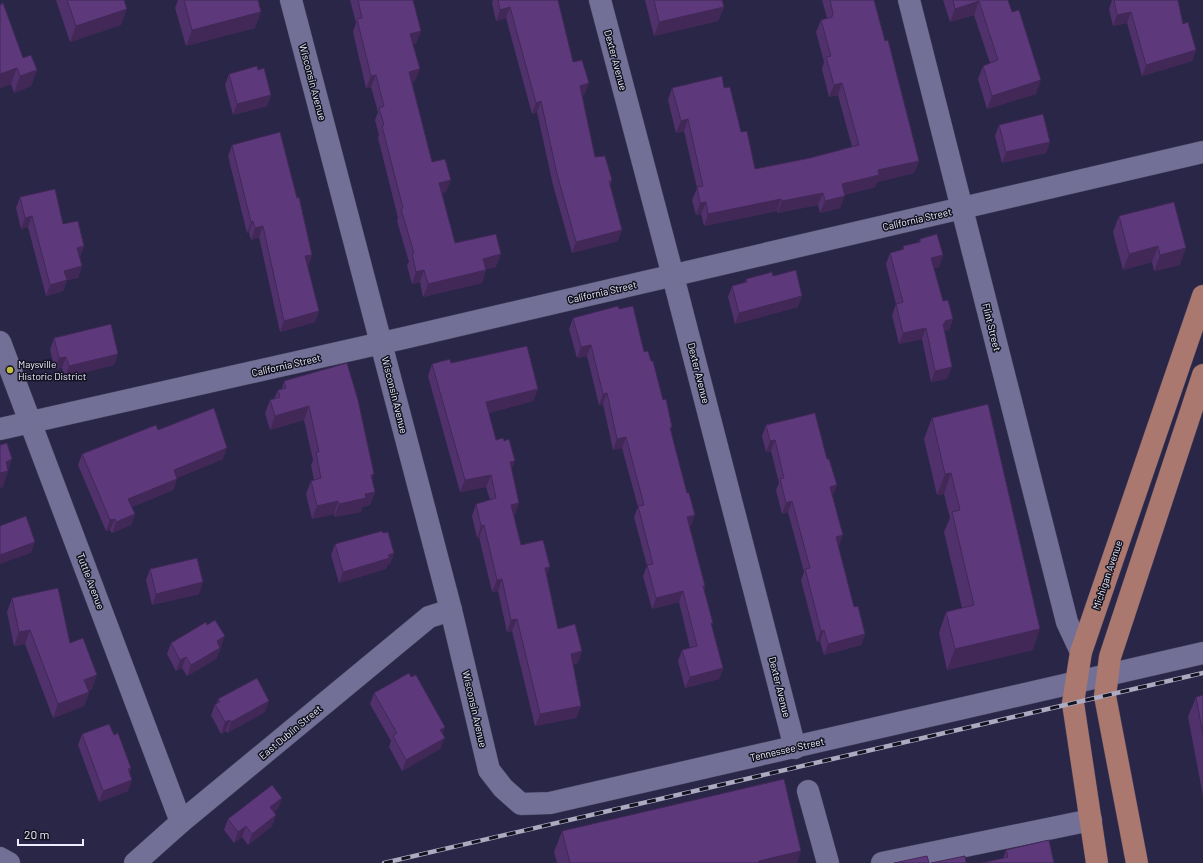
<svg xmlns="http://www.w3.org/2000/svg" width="1203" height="863" font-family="Barlow,sans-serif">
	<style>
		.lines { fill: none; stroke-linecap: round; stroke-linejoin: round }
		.minor-casing { stroke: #433f5a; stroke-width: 23 }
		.major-casing { stroke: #433f5a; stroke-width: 23 }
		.minor { stroke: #727096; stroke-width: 22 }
		.major { stroke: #aa786f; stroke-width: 22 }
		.rail-casing { stroke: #abaac0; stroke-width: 4.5 }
		.rail { stroke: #131220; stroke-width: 3; stroke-dasharray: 9; stroke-linecap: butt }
		.wall { fill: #50316b }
		.shaded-wall { fill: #412857 }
		.building { fill: #5d397c; stroke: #412857 }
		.poi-dot { fill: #c2bd3f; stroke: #131220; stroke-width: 1.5 }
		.labels { text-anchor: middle; stroke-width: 3; stroke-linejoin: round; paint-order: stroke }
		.street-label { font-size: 10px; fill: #ececfd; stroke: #131220 }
		.poi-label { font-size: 10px; fill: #ececfd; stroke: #131220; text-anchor: start }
	</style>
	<rect width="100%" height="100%" fill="#2a2647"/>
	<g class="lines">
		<defs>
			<g id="minor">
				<path d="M291,0L451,610L489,770L503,788L521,804L550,803L1203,653"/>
				<path d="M600,0L673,276L795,748"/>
				<path d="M909,0L1067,622L1081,652"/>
				<path d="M0,342L181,822"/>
				<path d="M0,429L404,338L1203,152"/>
				<path d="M808,791L828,863"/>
				<path d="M0,858L9,863"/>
				<path d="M135,863L181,822L429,617L451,610"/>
				<path d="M882,863L1091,820"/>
			</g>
			<g id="major">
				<path d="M1097,863L1073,703L1081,652L1203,296"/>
				<path d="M1137,863L1105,696L1110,657L1203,375"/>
			</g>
		</defs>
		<use href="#minor" class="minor-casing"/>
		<use href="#major" class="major-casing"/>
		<use href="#minor" class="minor"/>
		<use href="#major" class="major"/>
		<defs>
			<path id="rail" d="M384,863L1203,673"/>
		</defs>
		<use href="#rail" class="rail-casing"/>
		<use href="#rail" class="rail"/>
	</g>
	<g class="wall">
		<path d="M56,0H124L121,25L70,42Z"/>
		<path d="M178,0H258L255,28L186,46L175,8Z"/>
		<path d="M350,0H413L421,31L416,43L413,44L415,81L412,82L432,162L446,192L442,193L455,243L496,267L486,269L482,283L423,297L420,282L412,284L407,265L409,262L397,221L398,218L378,138L379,135L375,120L378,112L371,87L366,88L353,32L356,23Z"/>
		<path d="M493,0H558L573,62L585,94L582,95L595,157L612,180L610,185L618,241L572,253L553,185L537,112L532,114L506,18L496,21L492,3Z"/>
		<path d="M645,0H722L724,7L718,21L654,36Z"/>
		<path d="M822,0H874L919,161L914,173L877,182L875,187L844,195L840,208L820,213L818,205L777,213V211L704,226L701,214L696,215L692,200L697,188L684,131L676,133L668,100L672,88H724L755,169L810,158L852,147L838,95L829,97L822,69L824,62L816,32L821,20L827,18Z"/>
		<path d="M943,0H1008L1036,94L987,109L978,79L983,66L990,63L974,15L950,22Z"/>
		<path d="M1112,0H1178L1183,24L1196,50L1192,61L1142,76L1127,23L1113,26L1109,9Z"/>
		<path d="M0,5L23,58L37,70L31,86L14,93L11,84L0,88Z"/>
		<path d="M258,70L271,95L267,106L233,115L225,85L229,74Z"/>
		<path d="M999,125L1050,142L1046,153L1002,163L995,136Z"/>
		<path d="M232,145L312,255L308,266H307L319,311L315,322L280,332L259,237L251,240L249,232L247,233L228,156Z"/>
		<path d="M20,197L63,224L84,246L80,257L82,266L78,278L67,280L63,291L46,296L28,227L21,229L16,208Z"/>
		<path d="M1174,202L1180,265L1154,271L1152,262L1123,270L1113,232L1119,216Z"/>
		<path d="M920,239L943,255L939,267L934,268L943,301L953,319L949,330L944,331L947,379L931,382L922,339L899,344L892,315L896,304L886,264L890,253L902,250L903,246L918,243Z"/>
		<path d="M773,276L798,307L735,324L728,297L732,286L745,282L746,279Z"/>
		<path d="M619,309L644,352L671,430L691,526L689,527L705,586L704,589L712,627L723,668L719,679L685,688L678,661L682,650L690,648L679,602L652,609L643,576L647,566L634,517L638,507L622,448L613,450L603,404L599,405L587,356L577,358L569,329L573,318Z"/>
		<path d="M54,338L118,354L114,365L65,377L62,368L55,369L50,350Z"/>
		<path d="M347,363L375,492L370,505L362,507L361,512L334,517V514L312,519L306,494L311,481L314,480L311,465L313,460L304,420L270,430L265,413L270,400L274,399L278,390L282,389L284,381Z"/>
		<path d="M451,363L538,389L533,401L489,413L496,440L511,470L515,515H514L521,545L547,576L558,629L578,663L573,664L581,706L576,718L535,726L512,631L507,632L498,591L492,592L479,537L477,538L472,516L476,504L490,500L486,487L460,492L428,376L432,364Z"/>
		<path d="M932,418L1033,650L947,670L939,633L946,612L962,608L944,532L950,518L944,494L937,495L924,439Z"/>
		<path d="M766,425L833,496L838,546L854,607L865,634L861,645L824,655L820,641L817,642L801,580L804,572L788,512L782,514L776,490L779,483L771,451L766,452L762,436Z"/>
		<path d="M158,430L223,459L177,478V479L173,490L132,507L135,514L131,525L112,533L110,530L106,531L78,465L82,454Z"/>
		<path d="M335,544L394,553L390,564L387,565L386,569L339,583L331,555Z"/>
		<path d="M150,569L199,594L152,605L146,580Z"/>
		<path d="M12,598L70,643L92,689L88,691L89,692L84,706L53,718L25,644L14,646L7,612Z"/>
		<path d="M171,643L221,647L216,659L187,676L182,668L176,671L167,654Z"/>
		<path d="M411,677L445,727L442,734L440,749L402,771L389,747L391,741L370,704L374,693Z"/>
		<path d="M1203,695V796L1188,717L1196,697Z"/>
		<path d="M218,699L265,712L227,733L226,731L221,734L211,715L215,704L217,703Z"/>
		<path d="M82,734L114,735L131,768L129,773L128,791L99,802L78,745Z"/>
		<path d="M278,809L274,812L276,815L272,826L248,845L242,837L234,843L224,830L228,819Z"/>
		<path d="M562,831L797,863H557L554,852Z"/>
		<path d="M1006,850L1054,863L1003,858Z"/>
	</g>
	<g class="shaded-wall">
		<path d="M979,1L974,15L950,22L955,9Z"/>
		<path d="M510,7L506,18L496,21L500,10Z"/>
		<path d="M724,7L718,21L654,36L659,22Z"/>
		<path d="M127,9L121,25L70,42L76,26Z"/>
		<path d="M261,12L255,28L186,46L192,30Z"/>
		<path d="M1131,12L1127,23L1113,26L1117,15Z"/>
		<path d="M421,31L416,43L406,46L410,34Z"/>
		<path d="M1196,50L1192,61L1142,76L1146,65Z"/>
		<path d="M17,68L11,84L0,88V74Z"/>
		<path d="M420,69L415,81L405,84L409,72Z"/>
		<path d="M37,70L31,86L14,93L20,76Z"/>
		<path d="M376,75L371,87L366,88L371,76Z"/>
		<path d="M1041,80L1036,94L987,109L992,96Z"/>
		<path d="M589,83L585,94L576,97L580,86Z"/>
		<path d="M842,83L838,95L829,97L834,85Z"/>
		<path d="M271,95L267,106L233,115L237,104Z"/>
		<path d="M541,101L537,112L532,114L536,103Z"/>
		<path d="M688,119L684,131L676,133L681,121Z"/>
		<path d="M1050,142L1046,153L1002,163L1006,152Z"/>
		<path d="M919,161L914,173L877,182L875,187L838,196L842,184L878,170Z"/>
		<path d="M451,180L446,192L434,195L439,183Z"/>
		<path d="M823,193L818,205L777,213L782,201Z"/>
		<path d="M845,196L840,208L820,213L825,201Z"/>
		<path d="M781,199L777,211L704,226L708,214Z"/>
		<path d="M706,202L701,214L696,215L700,203Z"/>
		<path d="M32,216L28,227L21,229L25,218Z"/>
		<path d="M253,221L249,232L247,233L251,222Z"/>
		<path d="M263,226L259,237L251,240L255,228Z"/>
		<path d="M622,230L618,241L572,253L576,242Z"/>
		<path d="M84,246L80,257L73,259L77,248Z"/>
		<path d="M1158,246L1152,262L1123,270L1129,254Z"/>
		<path d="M1186,248L1180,265L1154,271L1160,255Z"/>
		<path d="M501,254L496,267L479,271L483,259Z"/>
		<path d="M312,255L308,266L301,268L305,256Z"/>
		<path d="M943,255L939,267L927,270L931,258Z"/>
		<path d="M82,266L78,278L67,280L63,291L46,296L50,285L64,271Z"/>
		<path d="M424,270L420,282L412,284L416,272Z"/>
		<path d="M486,270L482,283L423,297L428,284Z"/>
		<path d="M802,296L798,307L735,324L739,313Z"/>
		<path d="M319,311L315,322L280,332L284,321Z"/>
		<path d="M953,319L949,330L942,332L943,324L945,321Z"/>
		<path d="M926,328L922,339L899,344L903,333Z"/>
		<path d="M591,345L587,356L577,358L581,347Z"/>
		<path d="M118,354L114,365L65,377L69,366Z"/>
		<path d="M66,357L62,368L55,369L59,358Z"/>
		<path d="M952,367L947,379L931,382L935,371Z"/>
		<path d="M538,389L533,401L481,415L486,402Z"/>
		<path d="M607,393L603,404L599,405L603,394Z"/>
		<path d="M309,406L304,420L270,430L275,416Z"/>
		<path d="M626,437L622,448L613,450L617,439Z"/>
		<path d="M775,440L771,451L766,452L770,441Z"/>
		<path d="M227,448L223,459L170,481L174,470Z"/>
		<path d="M12,459L3,487L0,488V473L6,462Z"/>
		<path d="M515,461L510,473V462Z"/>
		<path d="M951,473L944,494L937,495L945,474Z"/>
		<path d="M374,474L369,487L371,475Z"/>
		<path d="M491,475L486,487L460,492L465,480Z"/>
		<path d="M177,479L173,490L124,510L128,499Z"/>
		<path d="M837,485L833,496L830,487Z"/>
		<path d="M375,492L370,505L362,507L361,512L334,517L339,504L365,494Z"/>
		<path d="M338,501L334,514L312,519L317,506Z"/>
		<path d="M792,501L788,512L782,514L786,503Z"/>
		<path d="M519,503L515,515L507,517L511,505Z"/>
		<path d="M135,514L131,525L112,533L116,522Z"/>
		<path d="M695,515L691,526L683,528L687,517Z"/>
		<path d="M115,519L110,530L106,531L110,520Z"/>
		<path d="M484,525L479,537L477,538L481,526Z"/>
		<path d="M843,535L839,546L832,548L836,537Z"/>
		<path d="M35,542L31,553L0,564V555Z"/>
		<path d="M394,553L390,564L387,565L386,569L339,583L343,572L388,555Z"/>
		<path d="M550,567L545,579V568Z"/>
		<path d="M502,579L498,591L492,592L497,580Z"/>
		<path d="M203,582L199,594L152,605L156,594Z"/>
		<path d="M683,591L679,602L652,609L656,598Z"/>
		<path d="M517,619L512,631L507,632L511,620Z"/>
		<path d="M1040,629L1033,650L947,670L955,649Z"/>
		<path d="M30,630L25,644L14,646L19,632Z"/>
		<path d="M824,630L820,641L817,642L821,631Z"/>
		<path d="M865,634L861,645L824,655L828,644Z"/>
		<path d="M225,636L221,647L212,653L217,641Z"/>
		<path d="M220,648L216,659L187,676L191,665Z"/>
		<path d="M582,651L578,663L566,666L571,654Z"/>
		<path d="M186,657L182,668L176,671L180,660Z"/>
		<path d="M723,668L719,679L685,688L690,677Z"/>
		<path d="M97,675L92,689L79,694L84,680Z"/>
		<path d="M89,692L84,706L53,718L58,704Z"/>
		<path d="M269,701L265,712L227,733L231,722Z"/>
		<path d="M581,706L576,718L535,726L540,714Z"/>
		<path d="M230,720L226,731L221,734L225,722Z"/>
		<path d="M445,727L441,738L440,730Z"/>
		<path d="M445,738L440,749L402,771L406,760Z"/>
		<path d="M132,780L128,791L99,802L103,791Z"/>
		<path d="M282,798L278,809L266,818L270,807Z"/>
		<path d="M276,815L272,826L248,845L252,834Z"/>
		<path d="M246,826L242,837L234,843L238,832Z"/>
		<path d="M801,851L797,863H758L759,861Z"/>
	</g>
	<g class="building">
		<path d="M67,0H124L127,9L76,26Z"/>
		<path d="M184,0H258L261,12L192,30Z"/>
		<path d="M358,0H413L421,31L410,34L420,69L409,72L432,162L445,159L451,180L439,183L455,243L496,234L501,254L483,259L486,270L428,284L424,270L416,272L412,253H414L401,209L403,208L382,126L384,125L379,108L384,106L376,75L371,76L357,19L362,18Z"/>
		<path d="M498,0H558L573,62L582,60L589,83L580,86L595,157L605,156L612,180L609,181L622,230L576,242L557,174L541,101L536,103L510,7L500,10Z"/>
		<path d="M654,0H722L724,7L659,22Z"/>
		<path d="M830,0H874L885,41L888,40L919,161L878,170L879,175L842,184L845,196L825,201L823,193L782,201L781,199L708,214L706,202L700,203L697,187L703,186L688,119L681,121L672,88L722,76L724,88L730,87L741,132L747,131L755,169L810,158L859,145L842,83L834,85L826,57L831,56L821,20L832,17L833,14Z"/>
		<path d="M953,0H1008L1012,12L1019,10L1041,80L992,96L983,66L998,60L979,1L955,9Z"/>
		<path d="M1114,0H1178L1183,24L1188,22L1196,50L1146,65L1131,12L1117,15Z"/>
		<path d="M3,3L23,58L31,55L37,70L20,76L17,68L0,74V5Z"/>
		<path d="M257,66L258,70L264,68L271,95L237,104L229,74Z"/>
		<path d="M1043,114L1050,142L1006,152L999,125Z"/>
		<path d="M280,132L297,198L299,197L312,255L305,256L319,311L284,321L263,226L255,228L253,221L251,222L232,145Z"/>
		<path d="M55,189L63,224L78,221L84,246L77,248L82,266L64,271L67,280L50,285L32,216L25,218L20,197Z"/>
		<path d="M1174,202L1186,248L1160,255L1158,246L1129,254L1119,216Z"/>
		<path d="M937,234L943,255L931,258L943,301L948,300L953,319L945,321V323L943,324L952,367L935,371L926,328L903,333L896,304L903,302L890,253L904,249L903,246L920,242V239Z"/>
		<path d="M796,270L802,296L739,313L732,286L747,282L746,279L772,272L773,276Z"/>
		<path d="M618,306L619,309L633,306L644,352L648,351L651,361H653L663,400L666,399L672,427L670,428L687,493H689L695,515L687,517L705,586H703L713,623H711L723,668L690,677L682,650L697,646L683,591L656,598L647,565L653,564L638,506L644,505L626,437L617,439L607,393L603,394L591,345L581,347L573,318Z"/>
		<path d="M111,324L118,354L69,366L66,357L59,358L54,338Z"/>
		<path d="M527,346L538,389L486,402L496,440L503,438L504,441L509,439L515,461L510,462L519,503L511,505L521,545L543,540L550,567L545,568L558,629L575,624L582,651L571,654L581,706L540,714L517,619L511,620L502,579L497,580L484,525L481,526L476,504L496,498L491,475L465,480L432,364L450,359L451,363Z"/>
		<path d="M347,363L358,400L374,474L371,475L375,492L365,494L366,498L339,504L338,501L317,506L311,481L321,478L316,452H319L309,406L275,416L270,400L280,397L278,390L286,388L284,381Z"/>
		<path d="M988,404L1040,629L955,649L946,612L974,605L952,512L960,510L951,473L945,474L932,418Z"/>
		<path d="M214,408L227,448L174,470L177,479L128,499L135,514L116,522L115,519L110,520L82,454L156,425L158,430Z"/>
		<path d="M815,413L827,459H829L837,485L830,487L843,535L836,537L854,607L858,606L865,634L828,644L824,630L821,631L805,569L810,568L792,501L786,503L780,479L784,478L775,440L770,441L766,425Z"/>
		<path d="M7,443L12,459L6,462L8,471L0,473V445Z"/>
		<path d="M26,516L35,542L0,555V526Z"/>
		<path d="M382,531L383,533L388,532L394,553L388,555L390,558L343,572L335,544Z"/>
		<path d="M197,558L203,582L156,594L150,569Z"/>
		<path d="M58,588L70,643L83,638L97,675L84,680L89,692L58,704L30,630L19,632L12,598Z"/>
		<path d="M215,620L225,636L217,641L220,648L191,665L186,657L180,660L171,643L206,622L207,625Z"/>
		<path d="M409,673L411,677L416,675L445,727L440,730L445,738L406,760L393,736L397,733L374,693Z"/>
		<path d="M257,678L269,701L231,722L230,720L225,722L215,704L220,702L218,699Z"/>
		<path d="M1203,695V735L1196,697Z"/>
		<path d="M109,724L114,735L118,733L131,768L128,769L132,780L103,791L82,734Z"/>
		<path d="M784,779L801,851L759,861V863H570L562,831Z"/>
		<path d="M272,785L282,798L270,807L276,815L252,834L246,826L238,832L228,819Z"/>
		<path d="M1049,840L1054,863H982L1008,857L1006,850Z"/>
		<path d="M927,856L929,863H894Z"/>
		<path d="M965,856L966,863H931Z"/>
	</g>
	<circle class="poi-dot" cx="10" cy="370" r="4"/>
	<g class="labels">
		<g class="street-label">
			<text transform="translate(616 60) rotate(75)" y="4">Dexter Avenue</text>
			<text transform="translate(313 82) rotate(75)" y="4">Wisconsin Avenue</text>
			<text transform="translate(917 219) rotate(-13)" y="4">California Street</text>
			<text transform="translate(602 292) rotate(-13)" y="4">California Street</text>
			<text transform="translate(992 327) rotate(76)" y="4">Flint Street</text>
			<text transform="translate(286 365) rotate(-13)" y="4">California Street</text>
			<text transform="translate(699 373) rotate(76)" y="4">Dexter Avenue</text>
			<text transform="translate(395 395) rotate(76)" y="4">Wisconsin Avenue</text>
			<text transform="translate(1107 575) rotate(-71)" y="4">Michigan Avenue</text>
			<text transform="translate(91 581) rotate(69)" y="4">Tuttle Avenue</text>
			<text transform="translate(780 687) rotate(76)" y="4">Dexter Avenue</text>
			<text transform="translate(475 709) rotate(77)" y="4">Wisconsin Avenue</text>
			<text transform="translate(290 732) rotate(-40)" y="4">East Dublin Street</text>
			<text transform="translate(787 749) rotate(-13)" y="4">Tennessee Street</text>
		</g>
		<g class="poi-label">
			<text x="18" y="368">Maysville<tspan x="18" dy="12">Historic District</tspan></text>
		</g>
	</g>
	<path d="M18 839v6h65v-6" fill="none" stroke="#ececfd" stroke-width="2"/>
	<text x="24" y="839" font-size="12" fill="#ececfd" stroke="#131220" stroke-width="3" paint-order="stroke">20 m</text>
</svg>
